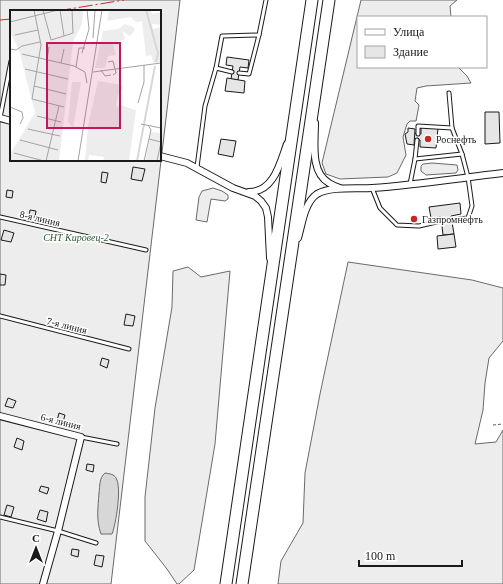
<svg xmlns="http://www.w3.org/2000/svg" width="503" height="584" font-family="'Times New Roman',serif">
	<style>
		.built { fill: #ededed; stroke: #6a6a6a; fill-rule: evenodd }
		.water { fill: #d7d7d7; stroke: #6a6a6a }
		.building { fill: #e6e6e6; stroke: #1a1a1a }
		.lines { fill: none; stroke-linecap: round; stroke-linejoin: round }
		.lane-casing { stroke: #1a1a1a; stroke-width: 5 }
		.street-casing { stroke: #1a1a1a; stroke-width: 8 }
		.highway-casing { stroke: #1a1a1a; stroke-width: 13 }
		.path { stroke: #5f5f5f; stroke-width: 1; stroke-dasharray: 3 2; stroke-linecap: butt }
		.lane { stroke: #fff; stroke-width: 3 }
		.street { stroke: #fff; stroke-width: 6 }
		.highway { stroke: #fff; stroke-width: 11 }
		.power { stroke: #c62828; stroke-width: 1; stroke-dasharray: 14 3 2 3; stroke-linecap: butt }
		.poi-dot { fill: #c62828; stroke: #fff; stroke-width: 1.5 }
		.labels { text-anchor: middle; stroke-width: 3; stroke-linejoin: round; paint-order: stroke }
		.poi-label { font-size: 10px; fill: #1a1a1a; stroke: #fff; text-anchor: start }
		.street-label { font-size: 10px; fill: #1a1a1a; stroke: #fff }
		.park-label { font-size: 10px; font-style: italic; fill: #2b5a34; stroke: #fff }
		.inset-river { fill: none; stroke: #d7d7d7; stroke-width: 2 }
		.inset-road { fill: none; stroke: #a3a3a3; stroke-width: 1 }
		.view { fill: #c2185b; fill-opacity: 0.15; stroke: #c2185b; stroke-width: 2 }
		.inset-edge { fill: none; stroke: #1a1a1a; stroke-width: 2 }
	</style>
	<rect width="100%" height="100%" fill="#fff"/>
	<g class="built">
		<path d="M0,0H180L111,584H0ZM11,11H160V160H11Z"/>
		<path d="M361,0H457L450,6L451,17H358V67H458L467,76L471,83L426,86L417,88L415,101L419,105L416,121H410L407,124L403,137L406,155L397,173L388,177L340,179L326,174L322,163Z"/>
		<path d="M432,163L457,165L458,170L456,173L426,175L421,171V166L423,164Z"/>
		<path d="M213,188L222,191L228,195V199L225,201L211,199L207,222L196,220L199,197L202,191Z"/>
		<path d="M348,262L472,280L503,288V341L489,358L485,383L483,410L475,444L496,442L503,430V584H278L281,561L303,523L305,473L320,394Z"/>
		<path d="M188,267L201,277L230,271L215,444L194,570L179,584H177L167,569L145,541V497L155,408L172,307L173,271Z"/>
	</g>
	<path class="water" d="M105,473C110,474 114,474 116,478C122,487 116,524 112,534H101C96,520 98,508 99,493C100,486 99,478 105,473Z"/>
	<g class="building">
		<path d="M227,57L249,60L248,68L240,67L238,80L231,79L233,66L226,65Z"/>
		<path d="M227,78L245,81L244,93L225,91Z"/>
		<path d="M485,112H499L500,143L485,144Z"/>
		<path d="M421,127L438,128L436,148L420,147V140L414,139V133L421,134Z"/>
		<path d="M408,128L415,129L414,145L407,144L405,134L408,132Z"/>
		<path d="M221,139L236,141L233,157L218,154Z"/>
		<path d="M133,167L145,169L142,181L131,179Z"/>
		<path d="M102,172L108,173L106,183L101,182Z"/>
		<path d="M7,190L13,191L12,198L6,197Z"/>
		<path d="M460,203L461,214L451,216L454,234L443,235L441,217L431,218L429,207Z"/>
		<path d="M30,210L36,211L35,217L29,216Z"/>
		<path d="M4,230L14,233L11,242L1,240Z"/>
		<path d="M454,234L456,247L438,249L437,236Z"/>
		<path d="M0,274L6,275L5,285H0Z"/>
		<path d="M126,314L135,316L133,326L124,325Z"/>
		<path d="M102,358L109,360L107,368L100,365Z"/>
		<path d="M8,398L16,401L13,408L5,406Z"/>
		<path d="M59,413L65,415L63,422L57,421Z"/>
		<path d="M17,438L24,441L22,450L14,447Z"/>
		<path d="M87,464L94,465L93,472L86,470Z"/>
		<path d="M41,486L49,488L47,494L39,491Z"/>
		<path d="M7,505L14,507L11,517L4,515Z"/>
		<path d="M40,510L48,512L46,522L37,519Z"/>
		<path d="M72,549L79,550L78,557L71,555Z"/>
		<path d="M96,555L104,556L102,567L94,565Z"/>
	</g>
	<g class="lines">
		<defs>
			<g id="lane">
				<path d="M216,68L232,72"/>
				<path d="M239,73L249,74L259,35L266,0"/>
				<path d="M449,93L452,128"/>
				<path d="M0,118L11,61"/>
				<path d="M418,134V126L452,128L462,154L468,177L472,206L468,218L452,220"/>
				<path d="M415,159L462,154"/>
				<path d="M197,167L205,106L216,68L222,36L259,35"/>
				<path d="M410,184L415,159L417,140"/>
				<path d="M372,188L380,208L397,225L419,226L441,221"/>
				<path d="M0,217L146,250"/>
				<path d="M0,316L129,349"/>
				<path d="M81,437L117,444"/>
				<path d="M0,517L58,531L96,543"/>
			</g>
			<g id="street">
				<path d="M0,118L11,121"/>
				<path d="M315,123C315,142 310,172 329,183C332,185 337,187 340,188"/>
				<path d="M160,156L187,163L233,188L255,196L261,201L266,208L268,217L270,258"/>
				<path d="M249,192C274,192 280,163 287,144"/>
				<path d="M298,238C302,225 304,203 317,194C330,186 357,189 372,188C416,185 460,178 503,173"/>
				<path d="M0,416L81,437L58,531L43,584"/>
			</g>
			<g id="highway">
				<path d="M226,584L312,0"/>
				<path d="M242,584L329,0"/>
			</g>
		</defs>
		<use href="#lane" class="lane-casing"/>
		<use href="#street" class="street-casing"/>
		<use href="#highway" class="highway-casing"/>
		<path class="path" d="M493,425L503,424"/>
		<use href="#lane" class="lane"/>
		<use href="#street" class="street"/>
		<use href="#highway" class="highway"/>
		<g class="power">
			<path d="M57,11L124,0"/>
			<path d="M0,20L11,19"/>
		</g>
	</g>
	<g class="poi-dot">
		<circle cx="428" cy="139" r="4"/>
		<circle cx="414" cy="219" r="4"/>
	</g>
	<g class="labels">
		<g class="poi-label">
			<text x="436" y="143">Роснефть</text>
			<text x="422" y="223">Газпромнефть</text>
		</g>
		<g class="street-label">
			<text transform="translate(40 218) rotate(13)" y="4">8-я линия</text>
			<text transform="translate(67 325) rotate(14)" y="4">7-я линия</text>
			<text transform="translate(61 421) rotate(14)" y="4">6-я линия</text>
		</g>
		<g class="park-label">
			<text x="76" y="241">СНТ Кировец-2</text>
		</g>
	</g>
	<g transform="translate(10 10)">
		<rect width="151" height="151" fill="#fff"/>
		<path d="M0,0H73L72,14L63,32L49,151H0V144L25,103L9,40L0,22ZM99,0H144L141,1L142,4L151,2V15L142,14L143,19L151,17V52L144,53L141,45L136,46L132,11L126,12L121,7L97,11ZM115,14L123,17L125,19L122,24L119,26L113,21L115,29L103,34L106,45L98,46L95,58H85L93,21L108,19ZM88,71L112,75L113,78L108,85L106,97L110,95L126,100L119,151H93L94,147L79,145L78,151H75L78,115ZM62,72H71L63,118L58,112ZM141,122L151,123V151H135Z" fill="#ededed"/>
		<path class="inset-river" d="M136,0L148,43L146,52M127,151L145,56"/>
		<path class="inset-road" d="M24,0L31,35L22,89L54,97M33,0L41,30L54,26L50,0M0,12L48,0M5,25L28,20M54,26L63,23L62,0M83,28L85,0M0,39L6,40L12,36L30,32M72,43L79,19L77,0M12,44L64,56L75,62L77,73M37,50L39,37M98,52L103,51L106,63L103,65M51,53L54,39M66,57L69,38H75M15,59L58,69M91,60L95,66L101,65M83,62L151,53M24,76L56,84M128,93L134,72V55M0,97L12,102L13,108L10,114M27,106L51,112M131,114L151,118M18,119L50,126M139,129L151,132M10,130L48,140M4,143L34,151M36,151L49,96M68,151L92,0M134,151L141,120L138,115M147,151L151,132"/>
		<path class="view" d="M37,33H110V118H37Z"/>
		<rect width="151" height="151" class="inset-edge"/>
	</g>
	<rect x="357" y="16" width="130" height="52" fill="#ffffff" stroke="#a3a3a3"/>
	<rect x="365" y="29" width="20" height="6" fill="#ffffff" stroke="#a3a3a3"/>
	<text x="393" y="36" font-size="12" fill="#1a1a1a">Улица</text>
	<rect x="365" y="46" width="20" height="12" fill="#e6e6e6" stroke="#a3a3a3"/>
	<text x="393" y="56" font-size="12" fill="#1a1a1a">Здание</text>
	<g transform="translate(36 548)" stroke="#ffffff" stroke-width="3" paint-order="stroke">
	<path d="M0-3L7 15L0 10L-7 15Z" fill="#1a1a1a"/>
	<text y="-6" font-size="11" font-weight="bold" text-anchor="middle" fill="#1a1a1a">С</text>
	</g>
	<path d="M359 560v6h103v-6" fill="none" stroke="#1a1a1a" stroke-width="2"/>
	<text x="365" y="560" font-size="12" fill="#1a1a1a" stroke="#ffffff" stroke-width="3" paint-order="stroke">100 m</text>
</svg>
